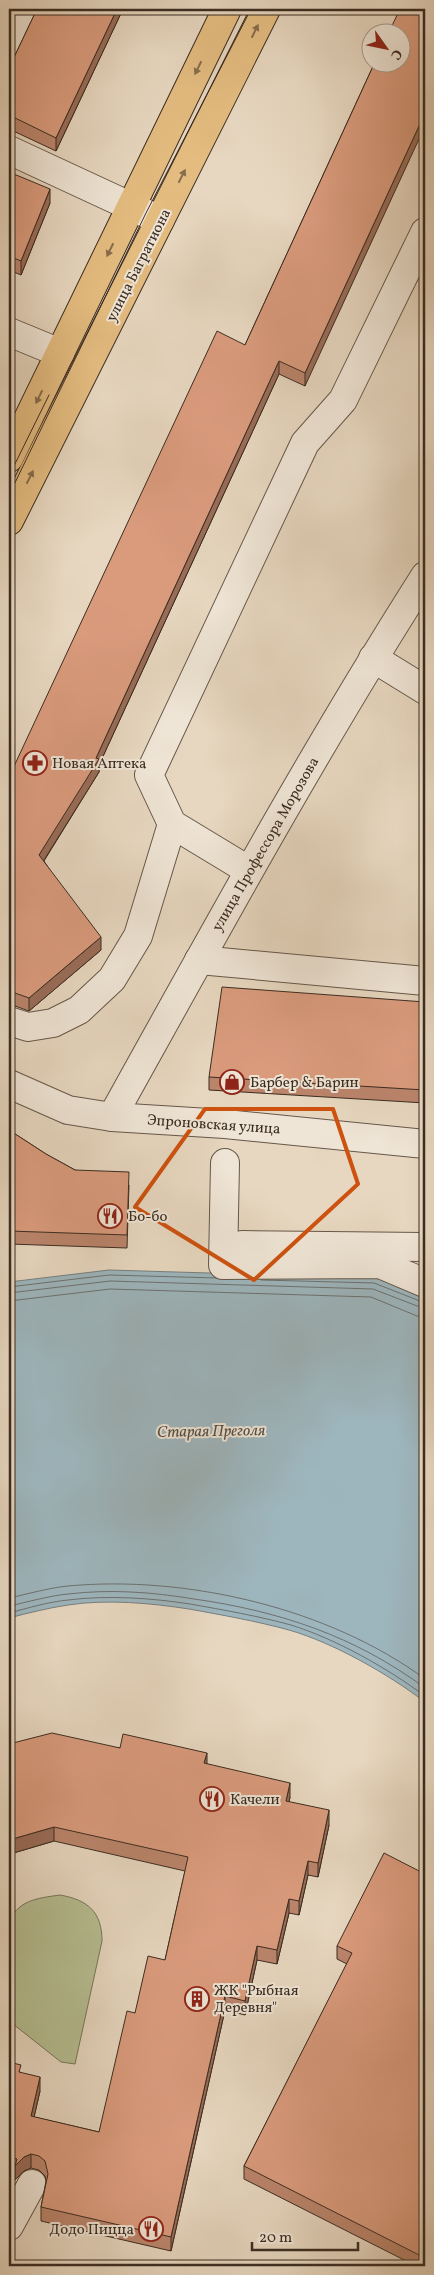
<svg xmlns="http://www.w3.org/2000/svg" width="434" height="2275" font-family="Vollkorn,serif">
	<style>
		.green { fill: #b5be92; stroke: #78755a }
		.water { fill: #9db6be; stroke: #767f7f }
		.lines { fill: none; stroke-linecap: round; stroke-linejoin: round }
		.shore { stroke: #6c7170; stroke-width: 1 }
		.minor-casing { stroke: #665749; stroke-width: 30 }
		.major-casing { stroke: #3b2c21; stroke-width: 30 }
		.minor { stroke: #efe5d6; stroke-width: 28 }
		.major { stroke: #e4bc80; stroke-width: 28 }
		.tram { stroke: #3b2c21; stroke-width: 1 }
		.wall { fill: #bb856c; stroke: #3b2c21 }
		.shaded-wall { fill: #996c58; stroke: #3b2c21 }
		.building { fill: #da9b7d; stroke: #3b2c21 }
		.oneway { fill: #876d4c }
		.marked { fill: none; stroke: #ce520f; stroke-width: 4; stroke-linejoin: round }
		.labels { text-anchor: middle; stroke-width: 4; stroke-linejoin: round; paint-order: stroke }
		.street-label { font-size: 15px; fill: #3b2c21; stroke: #efe5d6 }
		.poi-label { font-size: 15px; fill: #3b2c21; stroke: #efe5d6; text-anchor: start }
		.water-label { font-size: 16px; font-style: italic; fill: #544e48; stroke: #efe5d6 }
	</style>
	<rect width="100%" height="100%" fill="#e7d7c0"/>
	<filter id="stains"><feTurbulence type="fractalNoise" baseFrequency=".004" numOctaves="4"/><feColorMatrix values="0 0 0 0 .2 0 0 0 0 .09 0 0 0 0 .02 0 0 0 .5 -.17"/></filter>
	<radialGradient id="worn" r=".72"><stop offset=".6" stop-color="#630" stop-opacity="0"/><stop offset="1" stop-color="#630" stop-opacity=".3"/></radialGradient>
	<path class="green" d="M60,1895C88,1900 102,1912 102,1941L75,2064L61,2062L13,2024L11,2016L9,1926C14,1900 39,1898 60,1895Z"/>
	<path class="water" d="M109,1270L376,1278L425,1299V1702C388,1674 334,1643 289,1630C256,1621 222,1615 189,1609C150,1603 107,1599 68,1605C48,1608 28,1613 9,1618V1282Z"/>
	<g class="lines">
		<g class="shore">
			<path d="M261,1280L374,1283L425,1303"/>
			<path d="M9,1287L109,1275L217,1278"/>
			<path d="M9,1293L110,1281L373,1289L425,1309"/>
			<path d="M9,1301L110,1289L371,1297L417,1316L425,1317"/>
			<path d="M9,1598C28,1594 48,1588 68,1586C186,1575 329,1608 425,1679"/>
			<path d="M9,1606C28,1602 48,1596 68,1594C110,1589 152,1592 194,1599C279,1611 355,1636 425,1688"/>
			<path d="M9,1613C28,1608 48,1602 68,1600C108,1595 151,1598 190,1604C224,1610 258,1616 291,1625C336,1639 387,1668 425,1696"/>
		</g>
		<defs>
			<g id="minor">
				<path d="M9,41L24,9"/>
				<path d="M9,150L160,220"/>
				<path d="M9,332L60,353"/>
				<path d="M373,658L425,690"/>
				<path d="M248,870L172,824L149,775L305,443L343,400L425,232"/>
				<path d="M199,960L425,981"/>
				<path d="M9,1021L28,1027L53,1023L79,1010L112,979L138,936L172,824"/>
				<path d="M9,1084L68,1110L112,1117L225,1124L425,1144"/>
				<path d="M112,1117C213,935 313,752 425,576"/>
				<path d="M225,1163L223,1265L380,1264L425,1283"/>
				<path d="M242,1245L425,1247"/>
				<path d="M9,2226L32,2184"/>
			</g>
			<g id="major">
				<path d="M9,458L227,9"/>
				<path d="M9,521L266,9"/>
			</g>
		</defs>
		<use href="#minor" class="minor-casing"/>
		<use href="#major" class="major-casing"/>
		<use href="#minor" class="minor"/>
		<use href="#major" class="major"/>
		<g class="tram">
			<path d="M9,476L49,395"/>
			<path d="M9,495L146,213L251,9"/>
		</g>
	</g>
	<g class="wall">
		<path d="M37,9H123L56,151L9,129V68Z"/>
		<path d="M375,62L305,386L279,374L99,765V772L44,861L101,950L29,1011L15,1006L9,997V777L245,345Z"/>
		<path d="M9,172L50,203L21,275L9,270Z"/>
		<path d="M425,1002V1103L209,1090V1077Z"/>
		<path d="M9,1130L46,1154L75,1170L129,1185L127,1248L9,1244V1222L10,1218L9,1217Z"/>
		<path d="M9,1744L120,1748L207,1764L290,1797L289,1802L329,1825L318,1877L308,1875L299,1915L289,1913L277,1964L257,1960L245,2015L225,2010L171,2251L41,2221V2207L46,2181L45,2176L39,2170L31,2168L24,2171L15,2180V2172L9,2171V2062L21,2073L40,2091L34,2117L99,2132L135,2013L165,1960L185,1871L54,1841L10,1854V1862H9Z"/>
		<path d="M425,1874V2266H416L244,2179V2166L347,1964L337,1959V1946Z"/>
	</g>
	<g class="shaded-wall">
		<path d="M117,9H123L56,151V138Z"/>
		<path d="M425,113V126L305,386V373Z"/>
		<path d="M50,189V203L21,275V261Z"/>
		<path d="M279,361V374L99,765V772L39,868V855L96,758Z"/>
		<path d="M101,937V950L29,1011V998Z"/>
		<path d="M207,1753V1767L204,1763Z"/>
		<path d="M290,1783V1797L286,1815V1801Z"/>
		<path d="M329,1810V1825L318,1877V1863Z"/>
		<path d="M54,1827V1841L10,1854V1862H9V1840Z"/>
		<path d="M308,1861V1875L299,1915V1901Z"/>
		<path d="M289,1899V1913L277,1964V1950Z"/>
		<path d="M257,1946V1960L245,2015V2001Z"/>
		<path d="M225,1996V2010L171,2251V2237Z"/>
		<path d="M40,2077V2091L31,2130V2116Z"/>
		<path d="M31,2154V2168L24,2171L15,2180V2166L24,2157Z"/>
	</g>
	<g class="building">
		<path d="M37,9H117L56,138L9,115V68Z"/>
		<path d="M400,9H425V113L305,373L279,361L96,758L99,759L39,855L101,937L29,998L15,993L9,984V777L217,331L245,345L375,62H402V32H389Z"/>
		<path d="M9,172L50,189L21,261L9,256Z"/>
		<path d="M222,987L425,1002V1090L209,1077Z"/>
		<path d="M9,1130L46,1154L75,1170L129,1172L127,1235L9,1231V1222L13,1207L9,1204Z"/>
		<path d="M52,1733L120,1748L123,1734L207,1753L204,1763L290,1783L286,1801L329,1810L318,1863L308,1861L299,1901L289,1899L277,1950L257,1946L245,2001L225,1996L171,2237L41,2207L48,2174L45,2161L39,2156L31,2154L24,2157L15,2166L17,2159L9,2157V2062L21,2065L19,2072L40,2077L31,2116L99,2132L127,2011L135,2013L148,1956L165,1960L188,1857L54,1827L9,1840V1744Z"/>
		<path d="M384,1853L425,1874V2258L244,2166L352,1953L337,1946Z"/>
	</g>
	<defs><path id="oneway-solid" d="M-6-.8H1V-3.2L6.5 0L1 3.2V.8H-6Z" transform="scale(1.25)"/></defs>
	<g class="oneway">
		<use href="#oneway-solid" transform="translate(255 31) rotate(-64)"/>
		<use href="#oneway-solid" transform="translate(198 68) rotate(116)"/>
		<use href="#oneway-solid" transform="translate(182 176) rotate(-63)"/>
		<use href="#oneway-solid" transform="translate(110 250) rotate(116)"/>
		<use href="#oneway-solid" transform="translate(39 397) rotate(116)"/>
		<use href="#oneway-solid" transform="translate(30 477) rotate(-63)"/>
	</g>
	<path class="marked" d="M205,1109H333L358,1184L254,1280L135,1207Z"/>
	<defs>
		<symbol id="pharmacy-ring" viewBox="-11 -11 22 22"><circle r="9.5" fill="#efe5d6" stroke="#8f2418" stroke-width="1.5"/><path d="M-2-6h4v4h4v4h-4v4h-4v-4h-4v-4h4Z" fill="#8f2418"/></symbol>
		<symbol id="shop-ring" viewBox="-11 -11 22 22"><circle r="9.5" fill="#efe5d6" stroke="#8f2418" stroke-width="1.5"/><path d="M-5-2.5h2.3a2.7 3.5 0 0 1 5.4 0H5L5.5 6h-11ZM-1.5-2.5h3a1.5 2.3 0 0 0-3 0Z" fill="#8f2418"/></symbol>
		<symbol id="restaurant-ring" viewBox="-11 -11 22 22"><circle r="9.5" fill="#efe5d6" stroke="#8f2418" stroke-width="1.5"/><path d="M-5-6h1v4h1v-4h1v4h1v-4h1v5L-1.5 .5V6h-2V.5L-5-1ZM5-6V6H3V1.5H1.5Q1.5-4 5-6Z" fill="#8f2418"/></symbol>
		<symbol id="building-ring" viewBox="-11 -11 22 22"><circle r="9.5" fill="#efe5d6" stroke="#8f2418" stroke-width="1.5"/><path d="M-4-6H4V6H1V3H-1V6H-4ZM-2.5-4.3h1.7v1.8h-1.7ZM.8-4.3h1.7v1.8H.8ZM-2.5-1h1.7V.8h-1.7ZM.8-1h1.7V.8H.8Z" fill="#8f2418"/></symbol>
	</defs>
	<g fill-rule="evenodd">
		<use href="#pharmacy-ring" x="21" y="749" width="28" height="28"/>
		<use href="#shop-ring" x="218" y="1068" width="28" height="28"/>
		<use href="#restaurant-ring" x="96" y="1202" width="28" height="28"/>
		<use href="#restaurant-ring" x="198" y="1785" width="28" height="28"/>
		<use href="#building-ring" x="183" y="1985" width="28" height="28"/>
		<use href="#restaurant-ring" x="137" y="2215" width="28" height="28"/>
	</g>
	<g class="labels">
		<g class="street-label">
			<text transform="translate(138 265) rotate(-63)" y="5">улица Багратиона</text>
			<text transform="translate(265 844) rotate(-60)" y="5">улица Профессора Морозова</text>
			<text transform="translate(214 1124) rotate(4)" y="5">Эпроновская улица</text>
		</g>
		<g class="poi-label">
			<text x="52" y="768">Новая Аптека</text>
			<text x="250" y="1087">Барбер &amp; Барин</text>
			<text x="128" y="1221">Бо-бо</text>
			<text x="230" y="1804">Качели</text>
			<text x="214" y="1995">ЖК "Рыбная<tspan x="214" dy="17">Деревня"</tspan></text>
			<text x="134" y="2234" text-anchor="end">Додо Пицца</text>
		</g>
		<g class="water-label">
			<text transform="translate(211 1430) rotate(-1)" y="6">Старая Преголя</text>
		</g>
	</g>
	<rect width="434" height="2275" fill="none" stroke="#e7d7c0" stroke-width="30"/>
	<rect x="10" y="10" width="414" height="2255" fill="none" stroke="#3b2c21" stroke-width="2.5"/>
	<rect x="15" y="15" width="404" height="2245" fill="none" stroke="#3b2c21"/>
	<g transform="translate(386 48) rotate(123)"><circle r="24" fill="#efe5d6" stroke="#a79b8e"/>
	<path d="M0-4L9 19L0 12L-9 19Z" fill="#8f2418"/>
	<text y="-8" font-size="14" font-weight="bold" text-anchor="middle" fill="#3b2c21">С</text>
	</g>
	<path d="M252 2242v8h106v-8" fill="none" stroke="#3b2c21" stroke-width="2.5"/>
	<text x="259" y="2242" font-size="15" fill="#3b2c21" stroke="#efe5d6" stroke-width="4" paint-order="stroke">20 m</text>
	<rect width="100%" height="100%" filter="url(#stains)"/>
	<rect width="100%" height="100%" fill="url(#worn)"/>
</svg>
